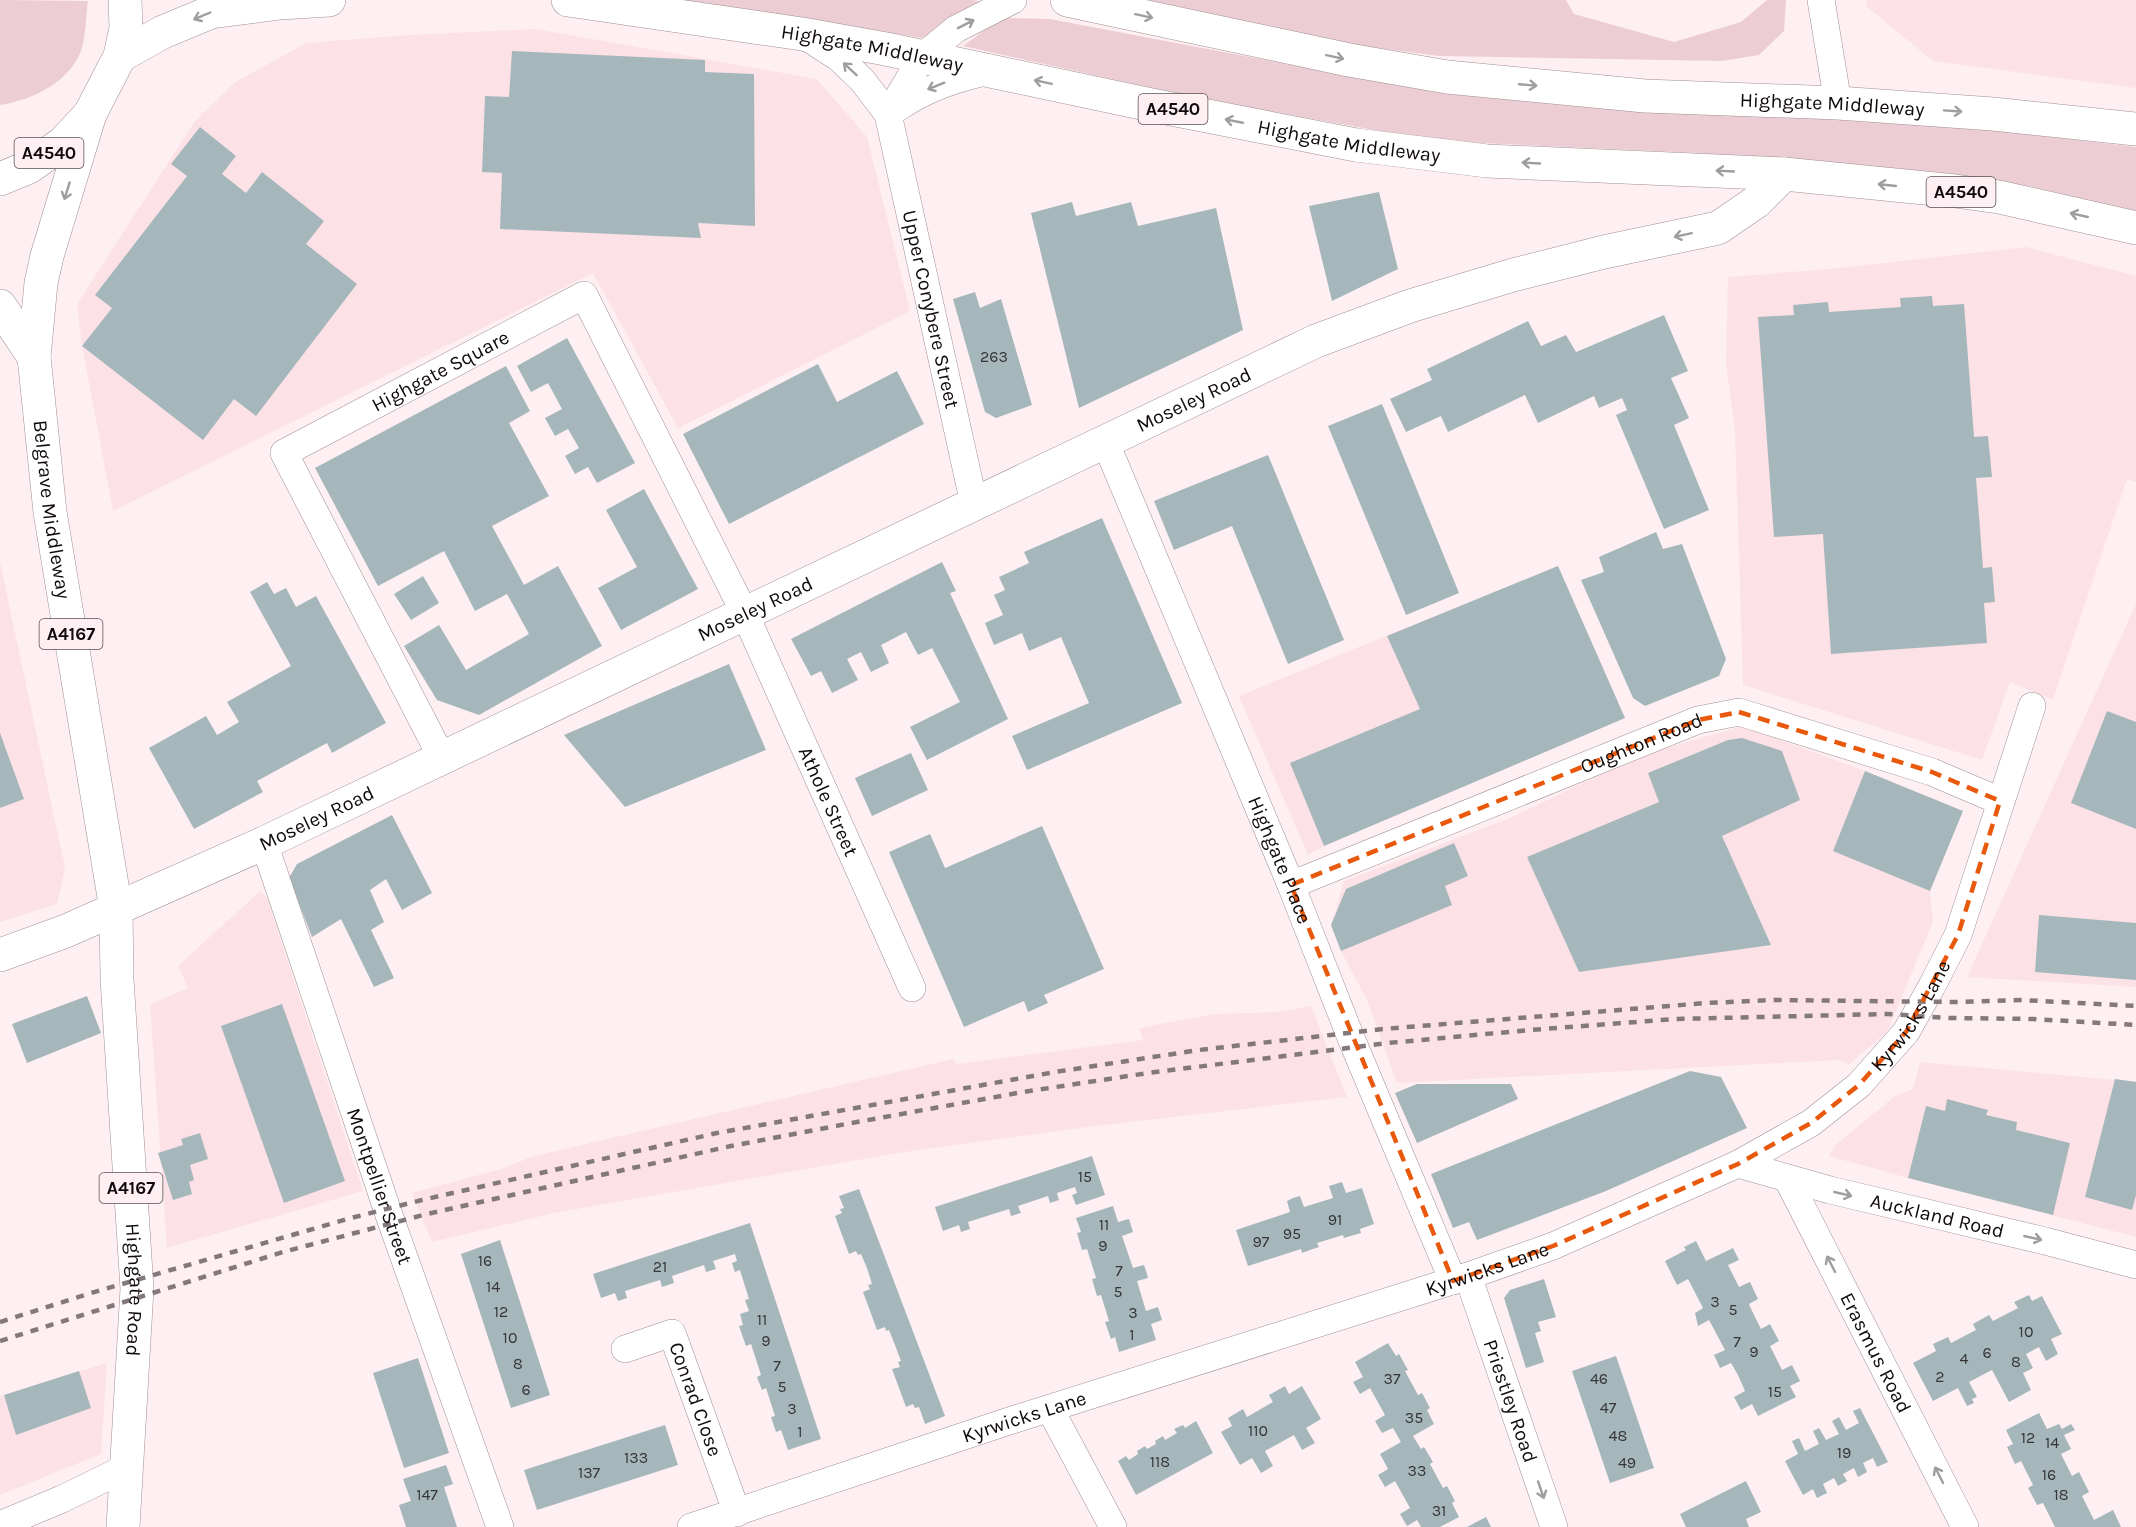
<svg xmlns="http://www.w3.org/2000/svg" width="2136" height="1527" font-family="Karla,sans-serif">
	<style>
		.built { fill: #fce2e7 }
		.green { fill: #eccdd3 }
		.building { fill: #a6b7bb }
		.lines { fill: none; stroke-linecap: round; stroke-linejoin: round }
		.street-casing { stroke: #9f8f92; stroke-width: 28 }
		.secondary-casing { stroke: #9f8f92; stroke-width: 34 }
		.highway-casing { stroke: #9f8f92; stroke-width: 34 }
		.street { stroke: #fff; stroke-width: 27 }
		.secondary { stroke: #fff; stroke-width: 33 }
		.highway { stroke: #fff; stroke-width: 33 }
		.rail { stroke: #83797b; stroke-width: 4.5; stroke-dasharray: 8 8; stroke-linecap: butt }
		.oneway { stroke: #9f9d9e }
		.marked { fill: none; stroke: #e8590c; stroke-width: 4.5; stroke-dasharray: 12 8; stroke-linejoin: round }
		.labels { text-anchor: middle; stroke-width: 4.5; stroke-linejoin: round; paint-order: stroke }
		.number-label { font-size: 16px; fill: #363538 }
		.shield { fill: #feeff2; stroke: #574f51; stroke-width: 1.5 }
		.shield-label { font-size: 18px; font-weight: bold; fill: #100a0c }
		.street-label { font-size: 20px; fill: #100a0c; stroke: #feeff2 }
	</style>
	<rect width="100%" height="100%" fill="#feeff2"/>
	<g class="built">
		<path d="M1866,0H2136V88L1933,61L1867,7Z"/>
		<path d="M536,29L817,79L867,137L910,311L678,428L593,273L113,511L82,346L77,304L195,121L234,83L306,43L408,35Z"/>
		<path d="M2026,247L2136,276V482L2127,479L2053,700L2010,682L1982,760L1743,685L1735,431L1726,364L1728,277L1830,269Z"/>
		<path d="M0,562L65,868L57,904L0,922Z"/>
		<path d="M1558,566L1625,718L1324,846L1308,855L1239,696Z"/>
		<path d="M2136,604V987L1967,977Z"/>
		<path d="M1743,726L1865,771L1963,811L1930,891L1933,922L1887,1032L1848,1065L1839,1060L1397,1083L1367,1000L1341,951L1331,925L1344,881L1510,818L1641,755Z"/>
		<path d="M260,891L267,898L363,1191L167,1248L150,1004L188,988L178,966Z"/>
		<path d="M1311,1006L1347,1097L1095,1126L898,1153L554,1213L432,1242L412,1193L501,1169L534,1156L953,1059L956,1064L1143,1040L1139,1028L1215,1014L1276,1012Z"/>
		<path d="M1920,1062L2136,1082V1237L1908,1178L1829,1156L1835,1145L1895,1096L1913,1089Z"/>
		<path d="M107,1363L101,1454L0,1495V1396Z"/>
	</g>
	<g class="green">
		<path d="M0,0L88,1C86,15 86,30 83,44C75,80 33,100 0,105Z"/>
		<path d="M659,0H973L983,2L922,38L722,6Z"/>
		<path d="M1136,0H1566L1574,14L1674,42L1741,22L1767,0H1786L1784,31L1759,55L1722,61L1439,56L1323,41Z"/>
		<path d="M1001,18L1050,19L1434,92L1573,106L1956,126L2136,147V212L2029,186L1699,153L1436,141L1197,98L963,46Z"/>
	</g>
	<g class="building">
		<path d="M512,51L705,60V72L754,74L755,226L698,223L701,238L500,229L502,173L482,172L485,96L509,97Z"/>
		<path d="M200,127L236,156L222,174L246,193L262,172L324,221L306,244L357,284L256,416L234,399L203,440L82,346L112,308L95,295L187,176L171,164Z"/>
		<path d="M1379,192L1398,269L1332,301L1309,206Z"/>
		<path d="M1072,202L1076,216L1131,202L1138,226L1216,208L1243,330L1079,408L1031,213Z"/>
		<path d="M975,292L980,308L1001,299L1032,405L996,418L985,412L953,299Z"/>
		<path d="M1932,296L1933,306L1964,304L1974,437L1988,436L1992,477L1976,478L1983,568L1992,567L1995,602L1984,603L1987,643L1831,654L1823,534L1774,537L1758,317L1794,315L1793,305L1828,302L1829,312L1901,307L1900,298Z"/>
		<path d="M1664,315L1688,371L1671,378L1689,418L1674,425L1709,510L1664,529L1616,415L1627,410L1622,398L1599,408L1594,396L1538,423L1525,395L1448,432L1441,416L1406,432L1390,399L1432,380L1427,369L1528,321L1541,346L1566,335L1576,352Z"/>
		<path d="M567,338L635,463L597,483L588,467L575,474L565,456L579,448L568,429L555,436L545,418L562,409L548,383L531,392L517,366Z"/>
		<path d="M818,364L837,402L897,371L924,424L729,524L683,434Z"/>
		<path d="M506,366L530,411L509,423L549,496L492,526L524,585L558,566L602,646L479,715L437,700L404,646L439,625L466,670L529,634L507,594L475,611L444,551L378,586L315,468Z"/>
		<path d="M1382,404L1459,593L1406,615L1328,426Z"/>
		<path d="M1268,455L1344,640L1288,664L1232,526L1174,550L1154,501Z"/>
		<path d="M644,489L698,589L621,630L598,588L637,567L606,510Z"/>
		<path d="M1102,518L1182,703L1027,770L1012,736L1089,703L1061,637L1029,651L1022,633L994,645L985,623L1003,615L994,595L1005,590L999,577L1029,563L1024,552Z"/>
		<path d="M1656,532L1663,549L1682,544L1726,659L1719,676L1645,706L1633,698L1581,580L1604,572L1599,557Z"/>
		<path d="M942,562L956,591L950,593L1008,719L927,760L910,727L960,702L932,648L918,655L906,632L881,645L889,663L871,672L861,652L847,659L858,680L832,693L821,671L811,676L791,639Z"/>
		<path d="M1558,566L1625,718L1324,846L1290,763L1420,709L1387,636Z"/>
		<path d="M423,576L439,603L411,620L394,594Z"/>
		<path d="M267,582L274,594L286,588L296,607L316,596L386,723L332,753L327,743L257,781L263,792L194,829L149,748L206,716L217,735L239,722L227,702L291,666L250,592Z"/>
		<path d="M729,664L766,750L625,807L564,735Z"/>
		<path d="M2107,711L2136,722V829L2071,803Z"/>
		<path d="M0,733L24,799L0,808Z"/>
		<path d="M1742,738L1782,751L1800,800L1722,836L1771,945L1579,972L1527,857L1659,802L1648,773L1728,740Z"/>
		<path d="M911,753L928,790L872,816L855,778Z"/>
		<path d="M1865,771L1963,811L1930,891L1833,851Z"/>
		<path d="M392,815L432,893L402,910L386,879L370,890L384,922L371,930L394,978L374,987L341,919L312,937L289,878L297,864Z"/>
		<path d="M1042,826L1104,969L1044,995L1048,1003L1028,1012L1024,1001L964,1027L889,852L930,834L945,868Z"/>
		<path d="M1454,843L1468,876L1445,886L1452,905L1341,951L1331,925L1346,889Z"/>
		<path d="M2039,915L2136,923V980L2035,972Z"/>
		<path d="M87,996L101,1033L27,1063L12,1024Z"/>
		<path d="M282,1004L345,1181L284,1203L221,1026Z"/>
		<path d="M1690,1071L1721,1077L1747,1128L1606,1191L1477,1240L1469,1222L1453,1228L1431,1174Z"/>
		<path d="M2115,1079L2136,1082V1195L2132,1210L2085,1197Z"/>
		<path d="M1417,1084H1511L1518,1099L1417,1143L1395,1093Z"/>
		<path d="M1947,1099L1988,1110L1986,1115L2017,1122L2016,1130L2070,1143L2053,1215L1908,1178L1926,1106L1945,1111Z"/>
		<path d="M200,1133L208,1159L190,1165L194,1180L189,1182L192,1194L173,1200L158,1153L183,1145L181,1139Z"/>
		<path d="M1092,1156L1105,1195L1076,1205L1072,1195L1077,1193L1075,1187L1057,1193L1059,1200L1050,1203L1048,1196L1018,1206L1021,1213L1011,1216L1009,1209L968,1222L970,1229L961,1232L959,1225L943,1231L935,1207Z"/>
		<path d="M1342,1182L1346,1193L1362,1188L1374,1224L1360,1229L1361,1233L1344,1238L1343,1235L1317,1243L1319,1247L1310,1250L1302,1253L1301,1249L1248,1266L1236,1230L1290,1212L1287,1201L1293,1198L1300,1196L1304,1207L1333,1198L1329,1186Z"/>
		<path d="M859,1189L945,1416L925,1424L919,1407L915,1408L913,1404L906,1407L892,1369L900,1367L898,1362L901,1361L895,1345L889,1330L886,1331L885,1327L877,1330L863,1292L870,1289L868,1285L872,1284L867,1268L861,1254L858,1255L856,1251L849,1254L835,1216L842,1213L840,1209L844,1208L839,1196Z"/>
		<path d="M1113,1206L1118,1222L1129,1219L1133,1232L1122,1236L1133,1268L1144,1265L1146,1271L1148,1278L1137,1281L1146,1311L1158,1307L1162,1320L1151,1324L1156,1340L1119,1352L1115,1337L1111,1339L1105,1322L1109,1321L1101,1295L1097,1296L1092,1279L1096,1278L1087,1249L1082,1250L1077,1233L1081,1232L1076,1218Z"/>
		<path d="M750,1223L821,1439L788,1450L781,1430L776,1432L771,1417L775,1416L766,1388L762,1390L757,1377L761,1375L751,1344L746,1346L739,1326L743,1325L740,1314L749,1311L745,1300L749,1299L740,1270L735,1272L732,1263L737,1261L735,1254L713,1261L716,1269L706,1272L704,1265L672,1276L674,1283L662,1287L660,1280L625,1291L627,1298L618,1301L615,1293L601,1298L593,1274Z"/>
		<path d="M500,1240L550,1395L511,1408L461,1254Z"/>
		<path d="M1696,1241L1706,1261L1733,1248L1739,1260L1728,1265L1739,1287L1750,1282L1758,1299L1749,1304L1753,1313L1761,1329L1770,1324L1779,1341L1770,1346L1782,1370L1792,1365L1800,1381L1790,1386L1796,1397L1758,1416L1752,1404L1741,1410L1734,1397L1745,1391L1738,1375L1731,1363L1720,1368L1714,1355L1725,1350L1709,1320L1698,1326L1695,1313L1703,1308L1688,1279L1677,1285L1665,1261L1686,1250L1684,1247Z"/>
		<path d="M1544,1279L1556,1317L1538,1322L1541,1331L1535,1333L1544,1362L1526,1368L1504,1298L1510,1290Z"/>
		<path d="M2029,1295L2032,1301L2042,1296L2062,1334L2051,1339L2058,1354L2046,1361L2039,1347L2026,1354L2033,1368L2023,1373L2031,1390L2009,1402L1992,1370L1969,1382L1977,1397L1972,1399L1974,1403L1967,1406L1958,1388L1933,1401L1913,1363L1936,1351L1933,1344L1948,1337L1951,1343L1976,1330L1973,1324L1989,1315L1993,1321L2018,1308L2014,1302Z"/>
		<path d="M1388,1343L1396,1356L1399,1354L1408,1370L1405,1371L1412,1384L1418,1395L1422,1393L1430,1408L1427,1410L1434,1424L1413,1436L1421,1449L1424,1447L1433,1462L1430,1464L1443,1488L1447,1486L1455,1501L1452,1503L1459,1517L1440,1527H1421L1417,1520L1407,1526L1400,1514L1410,1508L1395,1481L1385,1487L1378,1475L1388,1469L1380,1454L1401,1442L1393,1428L1382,1433L1375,1421L1385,1415L1370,1388L1360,1394L1353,1382L1363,1377L1355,1362Z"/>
		<path d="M1616,1356L1654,1468L1610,1483L1572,1371Z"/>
		<path d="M418,1358L449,1453L404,1468L373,1373Z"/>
		<path d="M79,1371L91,1408L16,1435L4,1395Z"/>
		<path d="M1285,1386L1289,1394L1302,1386L1321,1419L1306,1428L1315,1443L1302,1450L1294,1435L1265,1451L1273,1466L1261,1473L1252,1458L1240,1465L1221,1432L1232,1426L1228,1418L1243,1409L1247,1417L1273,1402L1269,1395Z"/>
		<path d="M1860,1408L1888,1462L1877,1467L1873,1458L1863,1463L1867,1472L1858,1477L1854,1468L1843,1474L1847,1481L1838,1486L1834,1478L1823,1484L1827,1493L1817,1498L1813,1489L1803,1495L1785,1461L1798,1454L1792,1441L1799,1438L1805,1451L1819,1444L1813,1431L1819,1428L1826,1440L1839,1434L1832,1421L1839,1417L1846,1430L1859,1423L1853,1411Z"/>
		<path d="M2039,1413L2047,1429L2059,1424L2062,1429L2071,1424L2075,1430L2064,1435L2071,1449L2061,1454L2072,1476L2079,1472L2089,1492L2082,1496L2094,1520L2113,1510L2121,1527H2055L2043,1503L2037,1505L2028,1488L2033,1485L2021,1461L2015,1464L2007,1447L2013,1444L2006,1430Z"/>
		<path d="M1196,1421L1213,1453L1136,1495L1118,1461L1126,1456L1129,1460L1138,1454L1137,1451L1145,1446L1147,1449L1156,1444L1155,1441L1163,1436L1165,1440L1177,1433L1174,1429L1183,1425L1185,1428Z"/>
		<path d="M665,1425L678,1465L537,1510L524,1470Z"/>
		<path d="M446,1465L453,1484L444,1487L457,1527H406L399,1505L411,1501L403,1479Z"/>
		<path d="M1746,1481L1761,1512L1746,1519L1749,1527H1686L1680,1514Z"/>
		<path d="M1486,1517L1491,1527H1467Z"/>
	</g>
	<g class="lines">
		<defs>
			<g id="street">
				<path d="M1821,0L1838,103"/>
				<path id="s1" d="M805,36L839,58L862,80L888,114L974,504"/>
				<path d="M894,110C928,87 950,81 988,71"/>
				<path d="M888,114L923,56L956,29L1013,0"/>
				<path id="s2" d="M1105,441L1291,885L1351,1038L1453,1281"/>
				<path id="s3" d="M442,758L284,453L584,295L745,614L912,988"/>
				<path id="s4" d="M264,843L389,1215L500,1527"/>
				<path id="s5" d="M1291,885L1698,720L1739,712L1932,772L2000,801"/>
				<path id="s6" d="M1738,1164L1830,1190L2045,1241L2136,1265"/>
				<path id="s7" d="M1787,1178L1965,1527"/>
				<path id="s8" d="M1468,1276L1554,1527"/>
				<path id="s9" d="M625,1349L672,1333L737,1513"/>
				<path d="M1050,1409L1113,1527"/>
				<path d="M0,1525L62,1499L128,1467"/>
				<path id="s10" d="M691,1527L1003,1423L1468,1276L1553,1246L1738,1164L1811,1123L1859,1085L1906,1032L1932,986L1958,935L2032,706"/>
			</g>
			<g id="secondary">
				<path id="s11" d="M0,955L66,931L264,843L1316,341L1410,306L1513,275L1604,252L1718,228L1756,202L1784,174"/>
			</g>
			<g id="highway">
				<path id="s12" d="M568,0L802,34L886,49L1151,105L1356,145L1487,161L1784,174L1955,191L1999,197L2136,228"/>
				<path id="s13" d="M1067,0L1349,60L1447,77L1645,96L1838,103L1993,114L2136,129"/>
				<path d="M120,56L163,32L211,12L280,3L329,0"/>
				<path id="s14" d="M90,114L47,256L41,283L34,357L50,512L116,909L117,979L137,1289L123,1527"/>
				<path d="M0,179L29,167L63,143L90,114L120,56L126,28L125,0"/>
				<path d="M0,306L34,357"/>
			</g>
		</defs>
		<use href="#street" class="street-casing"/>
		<use href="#secondary" class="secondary-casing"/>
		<use href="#highway" class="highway-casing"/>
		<use href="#street" class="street"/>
		<use href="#secondary" class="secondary"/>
		<use href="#highway" class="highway"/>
		<g class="rail">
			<path d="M0,1322L91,1293L351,1218L422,1200L717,1133L1055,1072L1199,1050L1383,1029L1706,1003L1774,1000L1954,1002L2022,1000L2136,1006"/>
			<path d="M0,1341L283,1252L427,1214L731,1146L846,1124L1023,1092L1148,1073L1388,1043L1530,1030L1675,1019L1887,1014L1950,1018L2033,1019L2136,1025"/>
		</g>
	</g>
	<defs><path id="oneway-shaft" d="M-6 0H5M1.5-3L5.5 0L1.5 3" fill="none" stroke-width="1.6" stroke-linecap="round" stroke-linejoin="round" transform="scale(1.5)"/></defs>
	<g class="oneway">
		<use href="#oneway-shaft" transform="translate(202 16) rotate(157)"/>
		<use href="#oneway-shaft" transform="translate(1144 16) rotate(12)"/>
		<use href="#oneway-shaft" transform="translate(966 24) rotate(-27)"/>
		<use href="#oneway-shaft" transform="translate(1335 57) rotate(12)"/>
		<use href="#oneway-shaft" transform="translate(850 69) rotate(-137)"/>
		<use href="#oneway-shaft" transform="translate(1043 82) rotate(-168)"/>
		<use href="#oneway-shaft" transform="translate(1528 85) rotate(5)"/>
		<use href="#oneway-shaft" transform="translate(936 86) rotate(158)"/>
		<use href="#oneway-shaft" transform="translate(1953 111) rotate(4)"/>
		<use href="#oneway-shaft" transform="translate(1234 121) rotate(-169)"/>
		<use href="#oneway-shaft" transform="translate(1531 163) rotate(-177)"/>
		<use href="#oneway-shaft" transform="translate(1725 171) rotate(-177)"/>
		<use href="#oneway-shaft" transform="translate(1887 185) rotate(-174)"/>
		<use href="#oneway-shaft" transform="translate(67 191) rotate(107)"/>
		<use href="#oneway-shaft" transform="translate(2079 215) rotate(-167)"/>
		<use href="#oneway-shaft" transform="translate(1683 235) rotate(168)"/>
		<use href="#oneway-shaft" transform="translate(1843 1194) rotate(13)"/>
		<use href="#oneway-shaft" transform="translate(2033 1238) rotate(13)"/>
		<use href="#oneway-shaft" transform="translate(1831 1264) rotate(-117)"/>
		<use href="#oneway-shaft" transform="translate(1939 1475) rotate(-117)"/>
		<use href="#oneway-shaft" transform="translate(1541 1490) rotate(71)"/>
	</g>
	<path class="marked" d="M1739,712L1932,772L2000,801L1958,935L1906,1032L1859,1085L1811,1123L1738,1164L1553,1246L1453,1281L1291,885L1698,720Z"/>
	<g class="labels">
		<g class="number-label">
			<text x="994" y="362">263</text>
			<text x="1085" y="1182">15</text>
			<text x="1335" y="1225">91</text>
			<text x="1104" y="1230">11</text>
			<text x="1292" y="1239">95</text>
			<text x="1261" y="1247">97</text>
			<text x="1103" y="1251">9</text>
			<text x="485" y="1266">16</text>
			<text x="660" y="1272">21</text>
			<text x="1119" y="1276">7</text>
			<text x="493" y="1292">14</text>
			<text x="1118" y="1297">5</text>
			<text x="1715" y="1307">3</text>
			<text x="1733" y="1315">5</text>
			<text x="501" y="1317">12</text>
			<text x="1133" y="1318">3</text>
			<text x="762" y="1325">11</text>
			<text x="2026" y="1337">10</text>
			<text x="1132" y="1340">1</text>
			<text x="510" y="1343">10</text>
			<text x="766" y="1346">9</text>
			<text x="1737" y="1347">7</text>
			<text x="1754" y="1357">9</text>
			<text x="1987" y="1358">6</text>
			<text x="1964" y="1364">4</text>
			<text x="2016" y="1367">8</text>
			<text x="518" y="1369">8</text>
			<text x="777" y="1371">7</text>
			<text x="1940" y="1382">2</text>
			<text x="1392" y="1384">37</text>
			<text x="1599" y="1384">46</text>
			<text x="782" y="1392">5</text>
			<text x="526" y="1395">6</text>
			<text x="1775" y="1397">15</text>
			<text x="1608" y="1413">47</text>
			<text x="792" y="1414">3</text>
			<text x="1414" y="1423">35</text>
			<text x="1258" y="1436">110</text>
			<text x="800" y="1437">1</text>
			<text x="1618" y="1441">48</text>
			<text x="2028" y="1443">12</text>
			<text x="2052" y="1448">14</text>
			<text x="1844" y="1458">19</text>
			<text x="636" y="1463">133</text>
			<text x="1160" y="1467">118</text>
			<text x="1627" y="1468">49</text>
			<text x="1417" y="1476">33</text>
			<text x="589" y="1478">137</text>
			<text x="2049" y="1480">16</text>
			<text x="427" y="1500">147</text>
			<text x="2061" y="1500">18</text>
			<text x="1439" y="1516">31</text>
		</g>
		<g class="shield">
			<rect x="1138.5" y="94" width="69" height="30" rx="4.5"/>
			<rect x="14.5" y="138" width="69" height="30" rx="4.5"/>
			<rect x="1926.5" y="177" width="69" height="30" rx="4.5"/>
			<rect x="39.5" y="619" width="63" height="30" rx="4.5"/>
			<rect x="99.5" y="1173" width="63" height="30" rx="4.5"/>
		</g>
		<g class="shield-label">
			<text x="1173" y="115">A4540</text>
			<text x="49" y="159">A4540</text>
			<text x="1961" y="198">A4540</text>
			<text x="71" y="640">A4167</text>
			<text x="131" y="1194">A4167</text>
		</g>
		<g class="street-label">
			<text dy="7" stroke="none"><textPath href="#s12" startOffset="308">Highgate Middleway</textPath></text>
			<text dy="7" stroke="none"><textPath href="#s13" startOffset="774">Highgate Middleway</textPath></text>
			<text dy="7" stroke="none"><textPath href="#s12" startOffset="794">Highgate Middleway</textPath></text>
			<text dy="7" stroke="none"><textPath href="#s1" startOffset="315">Upper Conybere Street</textPath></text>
			<text dy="7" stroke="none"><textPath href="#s3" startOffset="520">Highgate Square</textPath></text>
			<text dy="7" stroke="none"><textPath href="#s11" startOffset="1317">Moseley Road</textPath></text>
			<text dy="7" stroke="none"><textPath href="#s14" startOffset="404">Belgrave Middleway</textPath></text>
			<text dy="7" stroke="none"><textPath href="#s11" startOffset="831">Moseley Road</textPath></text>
			<text dy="7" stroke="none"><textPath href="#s5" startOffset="378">Oughton Road</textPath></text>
			<text dy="7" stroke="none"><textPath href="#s3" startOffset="1245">Athole Street</textPath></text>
			<text dy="7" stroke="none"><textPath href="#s11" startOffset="345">Moseley Road</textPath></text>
			<text dy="7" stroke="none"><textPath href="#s2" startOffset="454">Highgate Place</textPath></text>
			<text dy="7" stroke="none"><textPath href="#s10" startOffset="1341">Kyrwicks Lane</textPath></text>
			<text dy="7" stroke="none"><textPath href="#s4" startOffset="362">Montpellier Street</textPath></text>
			<text dy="7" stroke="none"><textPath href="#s6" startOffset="206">Auckland Road</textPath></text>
			<text dy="7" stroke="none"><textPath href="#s10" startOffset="837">Kyrwicks Lane</textPath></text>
			<text dy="7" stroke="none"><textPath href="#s14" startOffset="1190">Highgate Road</textPath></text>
			<text dy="7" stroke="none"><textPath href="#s7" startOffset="196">Erasmus Road</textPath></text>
			<text dy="7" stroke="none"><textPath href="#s9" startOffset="120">Conrad Close</textPath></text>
			<text dy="7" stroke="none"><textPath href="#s8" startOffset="132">Priestley Road</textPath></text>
			<text dy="7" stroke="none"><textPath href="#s10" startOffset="351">Kyrwicks Lane</textPath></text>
		</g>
	</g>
</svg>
